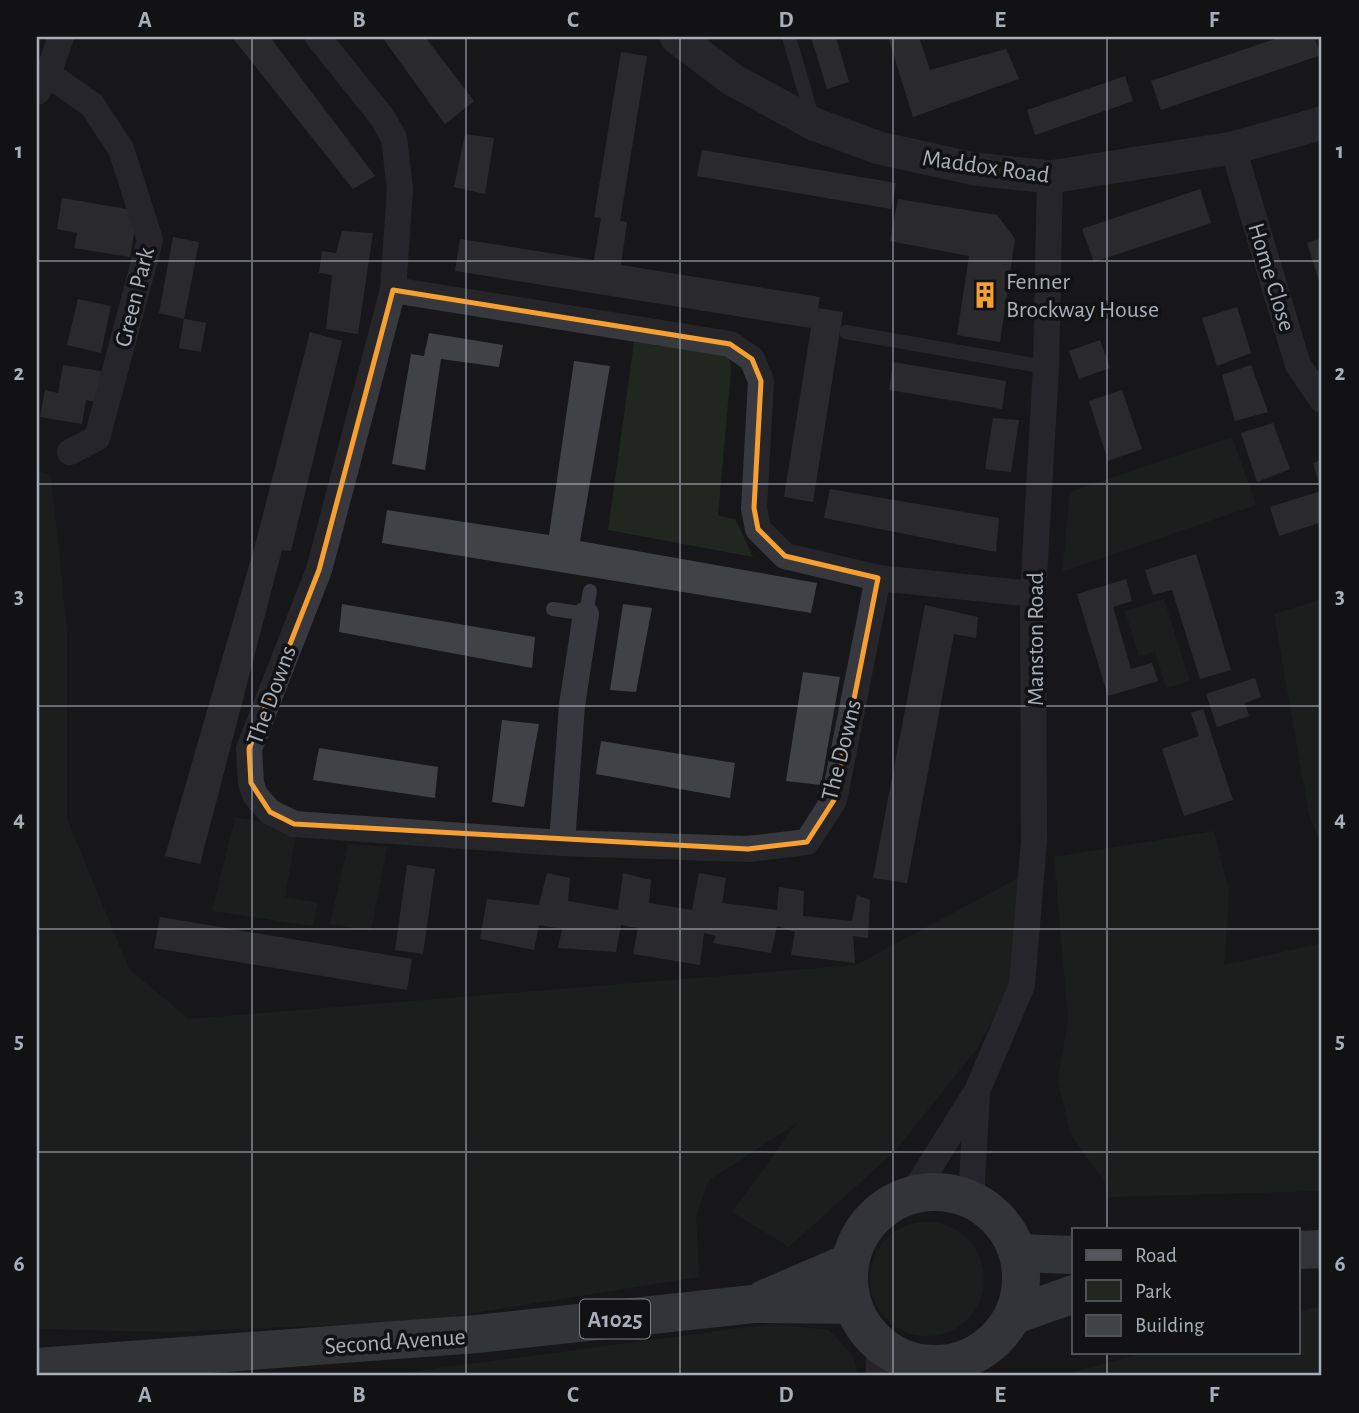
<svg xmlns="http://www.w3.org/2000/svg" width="1359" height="1413" font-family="'Alegreya Sans',sans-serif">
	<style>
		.green { fill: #1f271f }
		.building { fill: #414246 }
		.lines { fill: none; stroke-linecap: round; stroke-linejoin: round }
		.service { stroke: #38393e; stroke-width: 14 }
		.minor { stroke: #38393e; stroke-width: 26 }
		.tertiary { stroke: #38393e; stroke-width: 33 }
		.primary { stroke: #54575d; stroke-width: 38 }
		.marked { fill: none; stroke: #f6a032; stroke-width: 5; stroke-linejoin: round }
		.grid { fill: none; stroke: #a9afb9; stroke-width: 2; stroke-opacity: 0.55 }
		.labels { text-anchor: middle; stroke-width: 7; stroke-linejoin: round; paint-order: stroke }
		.shield { fill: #121214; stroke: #7c8088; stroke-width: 2 }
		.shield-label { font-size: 23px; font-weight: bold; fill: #a9afb9 }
		.street-label { font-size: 24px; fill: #a9afb9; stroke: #121214 }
		.poi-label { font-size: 24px; fill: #a9afb9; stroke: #121214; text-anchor: start }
		.neatline { fill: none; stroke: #a9afb9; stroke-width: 2.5 }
		.grid-label { font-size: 23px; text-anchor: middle; font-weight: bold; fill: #a9afb9 }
	</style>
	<rect width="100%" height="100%" fill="#171719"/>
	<g class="green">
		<path d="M634,342L729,356L731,371L718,515L736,520L753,557L608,530Z"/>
		<path d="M1232,437L1256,505L1062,572L1070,492Z"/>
		<path d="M37,470L51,476L67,630V819L129,969L189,1019L856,965L1028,873L1015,975L979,1046L895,1151L789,1247L732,1212L797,1123L709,1180L696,1216L699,1277L424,1321L172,1332L37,1329Z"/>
		<path d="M1164,599L1190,681L1166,688L1155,652L1139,656L1125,611Z"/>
		<path d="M1322,599V846L1309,815L1274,614Z"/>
		<path d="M235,817L297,829L285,897L318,903L313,926L212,911Z"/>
		<path d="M1214,831L1229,892L1224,965L1322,943V1191L1107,1197L1105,1183L1070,1133L1058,1080L1068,1019L1054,857Z"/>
		<path d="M348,844L387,847L371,931L330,924Z"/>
		<circle cx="927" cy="1279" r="57"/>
		<path d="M1313,1308H1322V1376H1071L1069,1373L1148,1352H1298V1312Z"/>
		<path d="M772,1324L829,1330L853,1356L858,1376H380Z"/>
	</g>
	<g class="building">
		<path d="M232,37H270L375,176L353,189Z"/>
		<path d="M382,37H425L474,101L445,124Z"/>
		<path d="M811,37H836L849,82L827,89Z"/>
		<path d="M888,37H919L930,70L1006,49L1019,79L913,117Z"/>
		<path d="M1281,37H1314L1321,55L1161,110L1151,81Z"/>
		<path d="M621,52L647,56L620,221L627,222L621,265L820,297L818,308L843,312L813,502L784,497L811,328L455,271L460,239L594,260L601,218L594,217Z"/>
		<path d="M1125,76L1133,101L1035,135L1027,110Z"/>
		<path d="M465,134L494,138L485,194L454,187Z"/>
		<path d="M702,150L896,183L891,209L697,176Z"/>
		<path d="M1200,189L1211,223L1094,262L1082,229Z"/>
		<path d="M62,198L138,211L130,257L74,248L77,233L57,229Z"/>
		<path d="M898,199L997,215L1015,239L1000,342L957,335L969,256L890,241Z"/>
		<path d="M342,231L373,233L358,334L326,329L332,275L319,273L322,251L336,253Z"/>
		<path d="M173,237L199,242L184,319L159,313Z"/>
		<path d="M1322,238V283L1320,284L1307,243Z"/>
		<path d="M78,299L111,306L101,353L67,345Z"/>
		<path d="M1237,307L1251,353L1217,366L1202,318Z"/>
		<path d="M184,319L206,323L201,352L179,348Z"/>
		<path d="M310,332L342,341L291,551L282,550L200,864L165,856L255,545Z"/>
		<path d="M429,333L503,345L499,367L441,359L425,470L392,464L411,354L424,356Z"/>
		<path d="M1100,340L1110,368L1079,379L1069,351Z"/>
		<path d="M574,361L610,366L580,541L817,583L811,613L382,543L387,510L549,535Z"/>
		<path d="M893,362L1006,381L1002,409L889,390Z"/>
		<path d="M63,365L101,371L96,402L86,400L82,424L40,417L45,390L58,393Z"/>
		<path d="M1251,365L1268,412L1235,421L1222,375Z"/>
		<path d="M1122,390L1142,449L1108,461L1089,401Z"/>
		<path d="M993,418L1019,420L1011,472L985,469Z"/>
		<path d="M1273,423L1290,469L1257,482L1241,433Z"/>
		<path d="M1322,460V522L1279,536L1270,507L1321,491L1313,463Z"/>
		<path d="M830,489L999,518L996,552L824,518Z"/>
		<path d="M1196,554L1231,670L1200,679L1172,590L1153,595L1145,570Z"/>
		<path d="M1126,579L1132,601L1113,607L1131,669L1152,663L1158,681L1108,696L1077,594Z"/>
		<path d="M342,604L535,637L532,668L339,632Z"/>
		<path d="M623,604L652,608L636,692L610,690Z"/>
		<path d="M925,605L978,617L976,638L954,634L907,883L873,878Z"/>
		<path d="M803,672L840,677L821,785L786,781Z"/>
		<path d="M1255,678L1261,697L1245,703L1249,716L1217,727L1206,694Z"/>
		<path d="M1203,709L1233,800L1184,816L1162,749L1199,736L1191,713Z"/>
		<path d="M502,720L539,724L524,807L492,802Z"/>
		<path d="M601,741L735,763L730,798L596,774Z"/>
		<path d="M319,748L438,767L435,798L313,780Z"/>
		<path d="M407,865L435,869L423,954L395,950Z"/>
		<path d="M547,873L570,878L568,901L618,910L623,873L651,880L649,903L692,910L699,873L726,878L722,903L777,910L779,887L804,891L803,916L852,921L857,895L870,900L868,938L853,936L855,963L791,955L795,932L777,926L771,953L713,943L716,936L704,933L700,965L633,954L638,928L621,925L616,952L558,948L562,929L539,925L534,950L480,939L487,899L539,905Z"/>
		<path d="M160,917L412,959L407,990L154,948Z"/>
	</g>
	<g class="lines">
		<g class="service">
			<path d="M789,37L813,120"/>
			<path d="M846,332L1046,367"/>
			<path d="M553,609L586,614L590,591"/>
		</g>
		<g class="minor">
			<path d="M318,37L382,117L394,138L400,189L393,290L319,570L249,749L251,783L255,795L270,812L294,824L562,843L748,849L807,842L834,800L878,578"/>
			<path d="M48,74L92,105L121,149L150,240L97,438L70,452"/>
			<path d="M37,92L48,74L61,37"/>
			<path d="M1233,148L1298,365L1322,400"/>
			<path d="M393,290L730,344L752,359L761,381L754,508L758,529L785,556L878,578L1033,594"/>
			<path d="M562,843L572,705L586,614"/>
			<path d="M912,1195L977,1091L1022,985L1034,841L1033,594L1046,367L1050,177"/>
			<path d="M971,1199L977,1093"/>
		</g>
		<g class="tertiary">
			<path d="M676,37L733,80L814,124L879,148L975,169L1050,177L1233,148L1322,123"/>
			<path d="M882,1376L883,1347"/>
			<path d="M934,1376L941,1364"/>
		</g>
		<g class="primary">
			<circle cx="935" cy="1278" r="86"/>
			<path d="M1298,1250L1322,1249"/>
			<path d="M1018,1253L1074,1255"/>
			<path d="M764,1299L850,1262"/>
			<path d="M1014,1315L1074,1294"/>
			<path d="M37,1367L477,1334L753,1304L853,1305"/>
		</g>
	</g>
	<path d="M0 0H1359V1413H0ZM393,290L730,344L752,359L761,381L754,508L758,529L785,556L878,578L834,800L807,842L748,849L294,824L270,812L251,783L249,749L319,570Z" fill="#171719" fill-opacity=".55" fill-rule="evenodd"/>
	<path class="marked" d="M393,290L730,344L752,359L761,381L754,508L758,529L785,556L878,578L834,800L807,842L748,849L294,824L270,812L251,783L249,749L319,570Z"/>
	<path class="grid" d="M252,37V1376M466,37V1376M680,37V1376M893,37V1376M1107,37V1229M37,261H1322M37,484H1322M37,706H1322M37,929H1322M37,1152H1322M1107,1352V1376"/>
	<defs>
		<symbol id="building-bare" viewBox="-9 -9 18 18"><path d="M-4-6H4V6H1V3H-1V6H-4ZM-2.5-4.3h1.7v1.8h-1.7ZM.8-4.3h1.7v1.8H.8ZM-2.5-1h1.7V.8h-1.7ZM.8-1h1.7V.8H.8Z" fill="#f6a032" stroke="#121214" stroke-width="2.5" paint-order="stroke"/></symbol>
	</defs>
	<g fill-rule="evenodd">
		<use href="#building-bare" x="966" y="276" width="38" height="38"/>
	</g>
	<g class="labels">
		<rect class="shield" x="580" y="1299.5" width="70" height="39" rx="5"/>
		<g class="shield-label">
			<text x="615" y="1327">A1025</text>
		</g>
		<g class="street-label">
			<text transform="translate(986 166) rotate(8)" y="8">Maddox Road</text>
			<text transform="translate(1272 277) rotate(73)" y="8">Home Close</text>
			<text transform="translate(134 297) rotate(-76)" y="8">Green Park</text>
			<text transform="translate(1035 639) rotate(-90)" y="8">Manston Road</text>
			<text transform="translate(271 695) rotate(-70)" y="8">The Downs</text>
			<text transform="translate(841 750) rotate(-76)" y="8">The Downs</text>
			<text transform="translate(395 1341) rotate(-4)" y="8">Second Avenue</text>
		</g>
		<g class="poi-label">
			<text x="1006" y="289">Fenner<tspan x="1006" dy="28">Brockway House</tspan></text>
		</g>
	</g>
	<rect width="1359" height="1413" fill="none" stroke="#121214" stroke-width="77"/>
	<rect x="1072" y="1228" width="228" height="126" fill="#121214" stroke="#4e5156" stroke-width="2"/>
	<rect x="1086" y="1250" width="35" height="10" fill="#54575d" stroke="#4e5156" stroke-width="2"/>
	<text x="1135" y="1262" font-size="21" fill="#a9afb9">Road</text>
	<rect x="1086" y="1280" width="35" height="21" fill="#1f271f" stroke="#4e5156" stroke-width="2"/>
	<text x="1135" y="1298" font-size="21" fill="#a9afb9">Park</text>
	<rect x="1086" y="1315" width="35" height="21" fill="#414246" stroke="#4e5156" stroke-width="2"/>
	<text x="1135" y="1332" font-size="21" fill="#a9afb9">Building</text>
	<rect x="38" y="38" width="1282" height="1336" class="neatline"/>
	<g class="grid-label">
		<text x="145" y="27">A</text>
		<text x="359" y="27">B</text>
		<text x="573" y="27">C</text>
		<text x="786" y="27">D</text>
		<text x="1000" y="27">E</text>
		<text x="1214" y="27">F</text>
		<text x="19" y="158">1</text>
		<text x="1340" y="158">1</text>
		<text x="19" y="380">2</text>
		<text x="1340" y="380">2</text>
		<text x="19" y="603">3</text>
		<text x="1340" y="603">3</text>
		<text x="19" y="826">4</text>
		<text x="1340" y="826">4</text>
		<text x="19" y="1048">5</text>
		<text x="1340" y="1048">5</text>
		<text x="19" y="1271">6</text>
		<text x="1340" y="1271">6</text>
		<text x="145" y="1402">A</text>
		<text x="359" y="1402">B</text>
		<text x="573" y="1402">C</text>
		<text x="786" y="1402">D</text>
		<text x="1000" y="1402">E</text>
		<text x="1214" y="1402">F</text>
	</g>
</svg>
